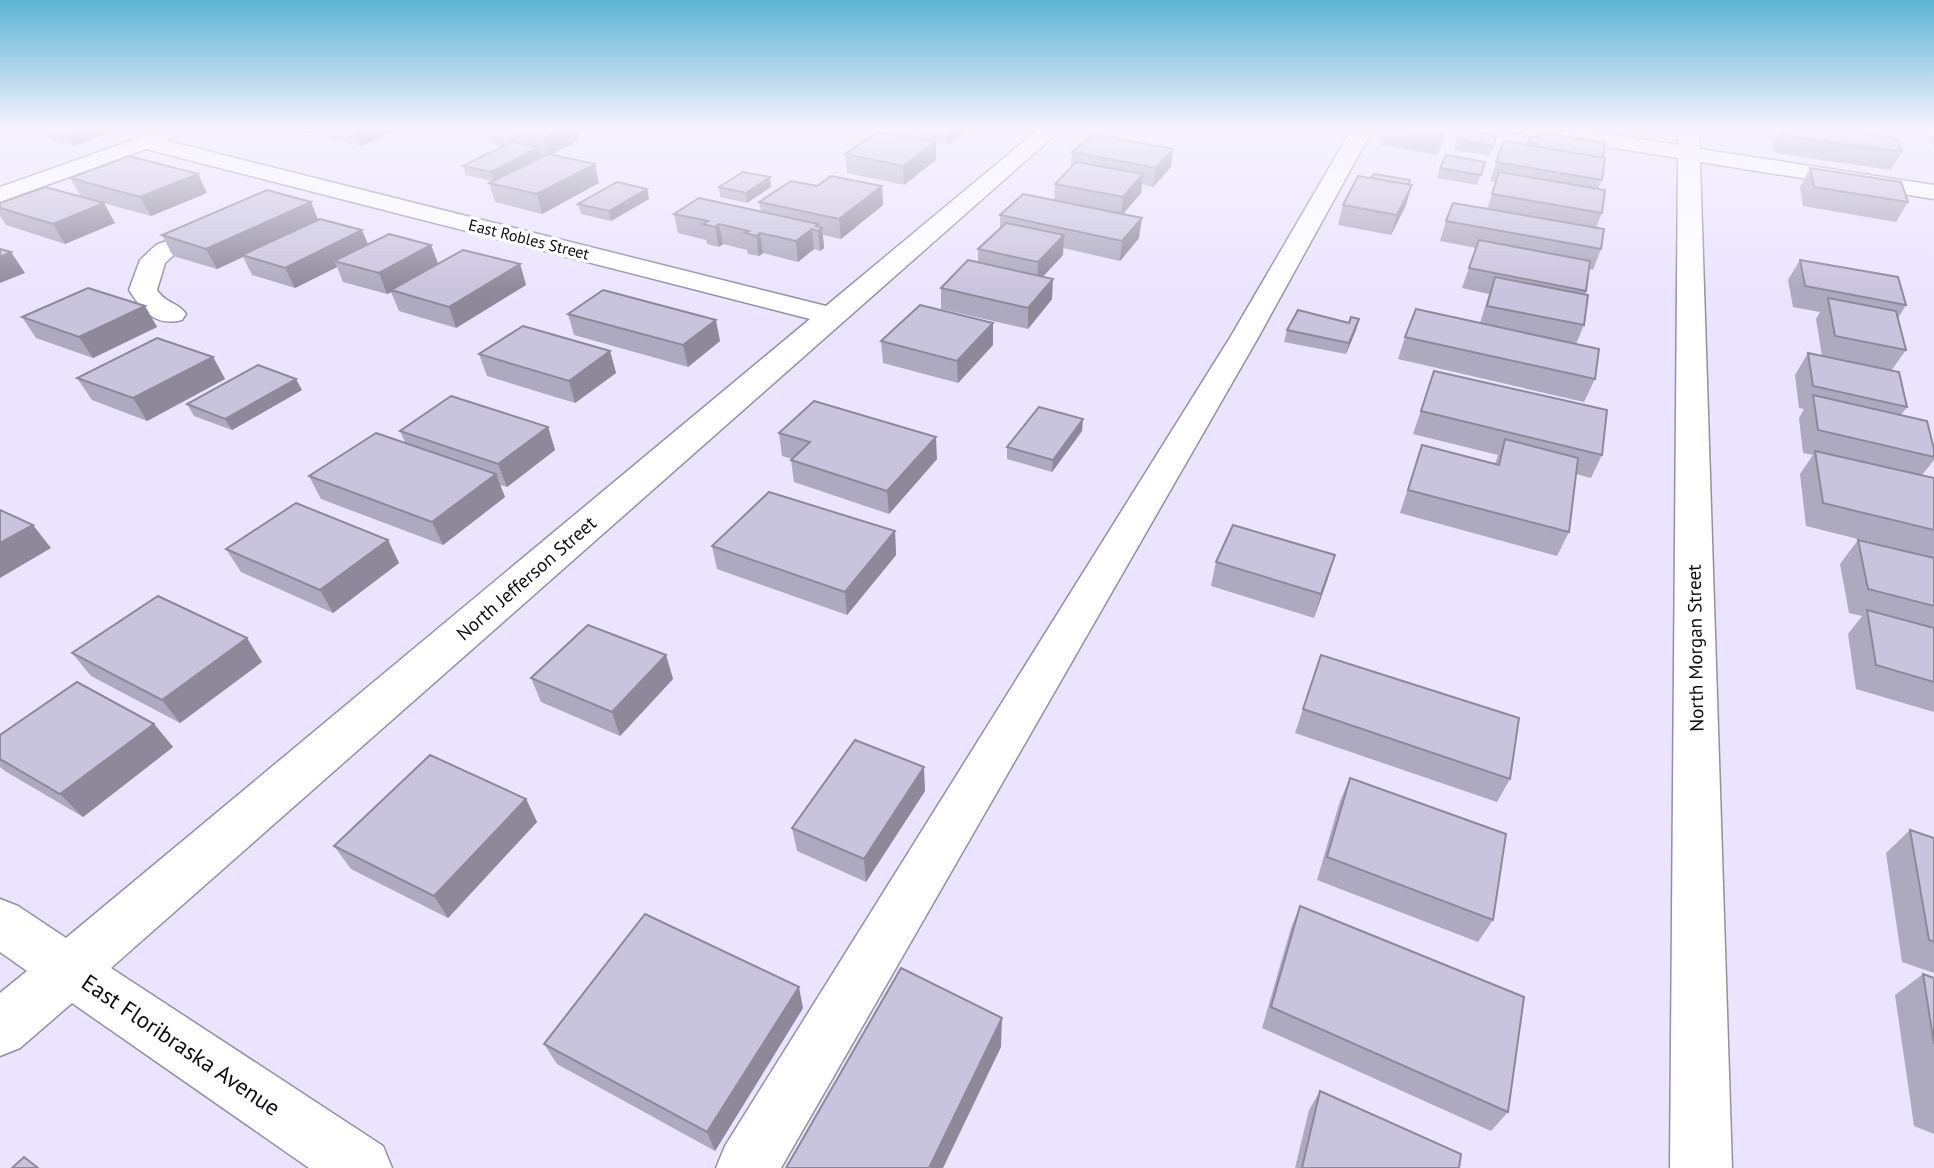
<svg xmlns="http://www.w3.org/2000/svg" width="1934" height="1168" font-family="'PT Sans',sans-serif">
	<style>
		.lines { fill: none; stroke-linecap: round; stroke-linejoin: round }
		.minor-casing { stroke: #948fa6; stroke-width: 3 }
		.minor { fill: #fff; fill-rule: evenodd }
		.wall { fill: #ada9be }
		.shaded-wall { fill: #8d899b }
		.building { fill: #c9c4dd; stroke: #8d899b; stroke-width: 2 }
		.labels { text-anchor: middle; stroke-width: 7; stroke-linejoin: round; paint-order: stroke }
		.far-street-label { font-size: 16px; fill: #0e0c15; stroke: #fff }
		.street-label { font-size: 19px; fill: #0e0c15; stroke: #fff }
		.near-street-label { font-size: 23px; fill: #0e0c15; stroke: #fff }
	</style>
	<rect width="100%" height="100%" fill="#eae4fe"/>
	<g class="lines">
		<defs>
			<g id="minor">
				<path d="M1041,127H1064L111,968L383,1146L392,1168H309L72,1003L20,1048L0,1056V993L27,971L0,952V899L18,906L66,938L810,319L146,149L0,202V187L167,128L174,130L178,134L167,141L826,306Z"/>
				<path d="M1353,127H1374L1259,336L781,1168H716L725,1146L1231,336Z"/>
				<path d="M1510,127H1562L1678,145L1679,127H1699L1700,149L1934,185V199L1700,162L1732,1168H1670L1678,158L1520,133L1513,131Z"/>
				<path d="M215,221L224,223L227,228L224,233L174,255L165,263L157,290C166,304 178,302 186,314L182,320C155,327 142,310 129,290L140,260L156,245Z"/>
			</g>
		</defs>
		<use href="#minor" class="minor-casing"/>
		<use href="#minor" class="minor"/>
	</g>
	<g class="wall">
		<path d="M12,127H46L31,132Z"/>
		<path d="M50,127H126L74,146L49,139L43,130Z"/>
		<path d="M283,127H405L361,146Z"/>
		<path d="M487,127H575L579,140L551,154L599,183L542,214L495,202L489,183L492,181L466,175L463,166L503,146L492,144Z"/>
		<path d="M913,127H965L964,128V133L947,145L936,143V160L904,185L847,173L845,154L910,137V129Z"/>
		<path d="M1233,127H1263L1260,132Z"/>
		<path d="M1306,127H1343L1340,133Z"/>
		<path d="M1385,127H1448L1437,155L1380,145Z"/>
		<path d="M1584,127H1603L1602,130Z"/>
		<path d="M1773,127H1861L1862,131L1861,134L1902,152L1891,170L1775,153L1772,141L1778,130L1773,129Z"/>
		<path d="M1540,133L1602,180L1598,189L1602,213L1596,228L1601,249L1593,270L1589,269L1586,291L1585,295L1584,325L1576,344L1595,379L1584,402L1398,359L1405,337L1480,323L1489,294L1462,288L1476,248L1440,241L1446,221L1487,209L1496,182L1490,181L1504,141L1526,145L1530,136L1538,138Z"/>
		<path d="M1934,134V148L1930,140Z"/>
		<path d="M1497,135L1490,156L1454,150L1457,140Z"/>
		<path d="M1173,149L1171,167L1153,187L1142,184L1141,193L1123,214L1139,238L1120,261L1063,248V255L1043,276L1052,299L1028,329L941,309V288L978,263V249L1000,229V215L1054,200L1055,184L1071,167L1072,152Z"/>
		<path d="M1485,162L1477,185L1437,178L1440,168Z"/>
		<path d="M1810,168L1908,202L1896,222L1803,206L1800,187Z"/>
		<path d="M70,178L207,193L151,216L81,197Z"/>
		<path d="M1408,185L1406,205L1391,235L1338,225L1343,205Z"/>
		<path d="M817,186H882L883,205L841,239L823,235L824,248L820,251L814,249L798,262L763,253L759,256L748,254L747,250L723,244L719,247L707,244L706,240L678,233L674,214L761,211L759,202Z"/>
		<path d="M719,187H771L747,203L720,197Z"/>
		<path d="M647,189L649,199L611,221L581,214L578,204Z"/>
		<path d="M0,203L115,223L65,244L6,225L0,216Z"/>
		<path d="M318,219L362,230L368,244L431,245L438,264H520L526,285L456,328L399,311L391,292L387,294L343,282L337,267L295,288L252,275L243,257L217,269L173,256L162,235Z"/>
		<path d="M1800,260L1906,305L1898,318L1906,350L1891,371L1907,407L1901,415L1934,449V460L1922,475L1934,478V558L1806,526L1800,474L1813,455L1803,453L1799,418L1804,409L1799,408L1795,375L1808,353L1822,356L1816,319L1820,312L1793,307L1788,280Z"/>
		<path d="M145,306L157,327L93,358L36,338L22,317Z"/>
		<path d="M568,314L720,341L688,367L574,335Z"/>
		<path d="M1359,319L1356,330L1346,354L1284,342L1287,330L1349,323Z"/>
		<path d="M881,341L993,345L958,383L883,363Z"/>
		<path d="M610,351L616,373L575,403L487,376L479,354Z"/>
		<path d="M213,357L225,379L147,421L92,400L77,378Z"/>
		<path d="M1434,371L1602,455L1591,478L1576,474L1569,532L1557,556L1400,513L1422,445L1495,464L1498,455L1413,434Z"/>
		<path d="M302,390L232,430L194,416L187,404Z"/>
		<path d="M548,427L555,450L507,487L500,485L505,497L443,545L321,499L309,476L405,442L400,431Z"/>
		<path d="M1082,431L1052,472L1007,459V447Z"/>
		<path d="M779,433L937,459L889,514L794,482L791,460L792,459L782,456Z"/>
		<path d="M895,531L896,555L847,615L717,569L712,546Z"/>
		<path d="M388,540L399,563L333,613L241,572L226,549Z"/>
		<path d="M1858,540L1934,558V712L1856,689L1848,634L1862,616L1849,613L1840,564Z"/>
		<path d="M1216,562L1328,578L1314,618L1211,586Z"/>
		<path d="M72,653L262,662L180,723L91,676Z"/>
		<path d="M666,655L673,679L620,736L541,702L531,678Z"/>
		<path d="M1321,655L1510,779L1497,802L1295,733Z"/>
		<path d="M154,724L173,747L83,817L5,771L0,767V735Z"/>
		<path d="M1350,778L1493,920L1478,942L1317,880L1340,801Z"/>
		<path d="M925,791L866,882L797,851L792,828Z"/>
		<path d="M526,799L537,822L448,918L351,869L334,846Z"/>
		<path d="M1910,830L1934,838V973L1902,962L1886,853Z"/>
		<path d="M1300,906L1508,1112L1491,1131L1262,1028L1291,928Z"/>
		<path d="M1923,974L1934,978V1134L1914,1126L1895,995Z"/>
		<path d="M803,1008L715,1151L557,1064L544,1044Z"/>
		<path d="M1320,1091L1459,1168H1295L1309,1110Z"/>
	</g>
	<g class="shaded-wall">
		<path d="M28,127H46L31,132Z"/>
		<path d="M94,127H126L74,146L69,136Z"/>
		<path d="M355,127H405L361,146L354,128Z"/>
		<path d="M564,127H575L579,140L549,156L544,137Z"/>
		<path d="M958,127H965L964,128V133L947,145V136Z"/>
		<path d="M1446,127H1448L1446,132L1437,155Z"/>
		<path d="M936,142V160L904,185L903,166Z"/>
		<path d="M539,147L542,157L494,182L491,172Z"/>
		<path d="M1173,149L1171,167L1153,187L1156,168Z"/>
		<path d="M595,164L599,183L542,214L537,194Z"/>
		<path d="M198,174L207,193L151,216L140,197Z"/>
		<path d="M1143,174L1141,193L1121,216L1123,197Z"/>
		<path d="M770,177L771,187L747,203L746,193Z"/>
		<path d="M1412,185L1406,205L1391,235L1397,215Z"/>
		<path d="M882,186L883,205L841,239L839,219Z"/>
		<path d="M647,189L649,199L611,221L609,211Z"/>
		<path d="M311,202L319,222L242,255L243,257L217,269L206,249Z"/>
		<path d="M104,203L115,223L65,244L53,224Z"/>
		<path d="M1142,218L1139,238L1120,261L1122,241Z"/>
		<path d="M719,224L723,244L719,247L715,227Z"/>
		<path d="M818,224L819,230L822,228L824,248L820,251L818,231L816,226Z"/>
		<path d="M812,229L814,249L798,262L796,241Z"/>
		<path d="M362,230L370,250L334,261L337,267L295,288L285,268Z"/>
		<path d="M760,233L763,253L759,256L756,236Z"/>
		<path d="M1064,235L1063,255L1037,283L1038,262Z"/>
		<path d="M431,245L439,266L391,290L392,292L387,294L379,273Z"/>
		<path d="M11,252L25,273L0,283V257Z"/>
		<path d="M520,264L526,285L456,328L449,307Z"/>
		<path d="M1053,279L1052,299L1028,329V308Z"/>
		<path d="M145,306L157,327L93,358L79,337Z"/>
		<path d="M1359,319L1356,330L1346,354L1349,343Z"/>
		<path d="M716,320L720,341L688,367L683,345Z"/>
		<path d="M993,323V345L958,383L957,361Z"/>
		<path d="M610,351L616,373L575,403L569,381Z"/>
		<path d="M213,357L225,379L147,421L133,398Z"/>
		<path d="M296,379L302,390L232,430L225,419Z"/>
		<path d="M1083,419L1082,431L1052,472L1053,460Z"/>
		<path d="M548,427L555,450L507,487L498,464Z"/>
		<path d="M936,437L937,459L889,514L887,491Z"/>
		<path d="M496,474L505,497L443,545L432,522Z"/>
		<path d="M33,525L51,548L0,578V543Z"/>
		<path d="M895,531L896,555L847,615L845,592Z"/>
		<path d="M388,540L399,563L333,613L320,590Z"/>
		<path d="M1335,555L1328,578L1314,618L1321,594Z"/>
		<path d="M247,638L262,662L180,723L162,700Z"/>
		<path d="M666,655L673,679L620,736L612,712Z"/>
		<path d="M154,724L173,747L83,817L60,794Z"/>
		<path d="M924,767L925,791L866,882L864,859Z"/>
		<path d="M526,799L537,822L448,918L434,896Z"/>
		<path d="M799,987L803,1008L715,1151L707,1132Z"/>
		<path d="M1002,1018L1001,1047L943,1168H929Z"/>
	</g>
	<g class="building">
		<path d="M50,127H94L69,136L43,130Z"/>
		<path d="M495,127H564L544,137Z"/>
		<path d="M913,127H959L947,136L910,129Z"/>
		<path d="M1385,127H1446L1442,136Z"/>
		<path d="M1782,127H1815L1897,139L1902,152L1784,135Z"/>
		<path d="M1834,127H1861L1862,131Z"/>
		<path d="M1461,130L1497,135L1493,146L1457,140Z"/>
		<path d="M879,132L936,142L903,166L845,154Z"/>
		<path d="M1540,133L1605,142L1603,158L1537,147L1538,144L1528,143L1530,136L1539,138Z"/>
		<path d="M1092,134L1173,149L1156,168L1072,152Z"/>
		<path d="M1504,141L1605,158L1602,180L1496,162Z"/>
		<path d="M512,142L539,147L491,172L463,166Z"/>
		<path d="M548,154L595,164L537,194L489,183Z"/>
		<path d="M1446,155L1485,162L1481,175L1440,168Z"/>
		<path d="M129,156L198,174L140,197L70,178Z"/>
		<path d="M1076,162L1143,174L1123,197L1055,184Z"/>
		<path d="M1810,168L1901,182L1908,202L1814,187Z"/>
		<path d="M743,172L770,177L746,193L719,187Z"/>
		<path d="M1499,172L1605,190L1602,213L1492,194Z"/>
		<path d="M1374,174L1410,180L1408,185L1371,178Z"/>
		<path d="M831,176L882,186L839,219L759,202L791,181L817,186Z"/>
		<path d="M1358,176L1412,185L1397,215L1343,205Z"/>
		<path d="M617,182L647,189L609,211L578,204Z"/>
		<path d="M45,187L104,203L53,224L0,208V203Z"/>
		<path d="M267,190L311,202L206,249L162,235Z"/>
		<path d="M1023,194L1142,218L1122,241L1000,215Z"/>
		<path d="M699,198L818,224L816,226L822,228L818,231L812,229L796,241L760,233L756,236L745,233L749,231L719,224L715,227L703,224L708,221L674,214Z"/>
		<path d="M1453,203L1604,229L1601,249L1446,221Z"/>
		<path d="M320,219L362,230L285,268L242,255Z"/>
		<path d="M1006,223L1064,235L1038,262L978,249Z"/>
		<path d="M389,234L431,245L379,273L334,261Z"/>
		<path d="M1479,240L1590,261L1586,291L1469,268Z"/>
		<path d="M0,249L11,252L0,257Z"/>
		<path d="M463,250L520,264L449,307L391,290Z"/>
		<path d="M968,260L1053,279L1028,308L941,288Z"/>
		<path d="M1800,260L1898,277L1906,305L1805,286Z"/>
		<path d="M1495,277L1588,295L1584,325L1487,306Z"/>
		<path d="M88,288L145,306L79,337L22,317Z"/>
		<path d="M603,290L716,320L683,345L568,314Z"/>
		<path d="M1828,298L1896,311L1906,350L1835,336Z"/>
		<path d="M920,305L993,323L957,361L881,341Z"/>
		<path d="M1416,309L1599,349L1595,379L1405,337Z"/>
		<path d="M1298,310L1349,323L1351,317L1359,319L1349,343L1287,330Z"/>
		<path d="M523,326L610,351L569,381L479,354Z"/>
		<path d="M157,338L213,357L133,398L77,378Z"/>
		<path d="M1808,353L1899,372L1907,407L1813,386Z"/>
		<path d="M258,365L296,379L225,419L187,404Z"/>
		<path d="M1434,371L1607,410L1602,455L1421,411Z"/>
		<path d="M1813,395L1927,421L1934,449V457L1818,430Z"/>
		<path d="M451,396L548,427L498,464L400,431Z"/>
		<path d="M814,401L936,437L887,491L791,460L810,442L779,433Z"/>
		<path d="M1039,407L1083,419L1053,460L1007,447Z"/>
		<path d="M376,433L496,474L432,522L309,476Z"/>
		<path d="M1505,439L1578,458L1569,532L1408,490L1422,445L1499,465Z"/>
		<path d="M1815,451L1934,478V530L1823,503Z"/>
		<path d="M769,492L895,531L845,592L712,546Z"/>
		<path d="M296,503L388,540L320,590L226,549Z"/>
		<path d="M0,510L33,525L0,543Z"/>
		<path d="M1233,525L1335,555L1321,594L1216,562Z"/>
		<path d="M1858,540L1934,558V606L1868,589Z"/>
		<path d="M158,596L247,638L162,700L72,653Z"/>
		<path d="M1867,610L1934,628V682L1876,665Z"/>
		<path d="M588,625L666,655L612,712L531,678Z"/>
		<path d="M1321,655L1519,718L1510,779L1303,709Z"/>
		<path d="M77,682L154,724L60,794L0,759V735Z"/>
		<path d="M855,740L924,767L864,859L792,828Z"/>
		<path d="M430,755L526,799L434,896L334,846Z"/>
		<path d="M1350,778L1506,834L1493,920L1327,857Z"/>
		<path d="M1910,830L1934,838V942L1929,940Z"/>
		<path d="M1300,906L1524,997L1508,1112L1271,1007Z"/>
		<path d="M645,914L799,987L707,1132L544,1044Z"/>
		<path d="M901,968L1002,1018L929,1168H786Z"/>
		<path d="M1923,974L1934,978V1044Z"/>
		<path d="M1320,1091L1461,1154L1459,1168H1302Z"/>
		<path d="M24,1157L38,1168H12Z"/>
	</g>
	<linearGradient id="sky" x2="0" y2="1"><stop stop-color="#5bb4d4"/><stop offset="0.44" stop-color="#f6f3ff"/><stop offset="1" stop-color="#f6f3ff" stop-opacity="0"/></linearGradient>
	<rect width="1934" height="291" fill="url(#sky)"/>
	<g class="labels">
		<g class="far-street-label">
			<text transform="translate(529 239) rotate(14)" y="6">East Robles Street</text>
		</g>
		<g class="street-label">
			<text transform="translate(526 578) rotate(-41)" y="7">North Jefferson Street</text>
			<text transform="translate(1695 648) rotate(-91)" y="7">North Morgan Street</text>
		</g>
		<g class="near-street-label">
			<text transform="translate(181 1045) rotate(34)" y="8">East Floribraska Avenue</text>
		</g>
	</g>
</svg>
